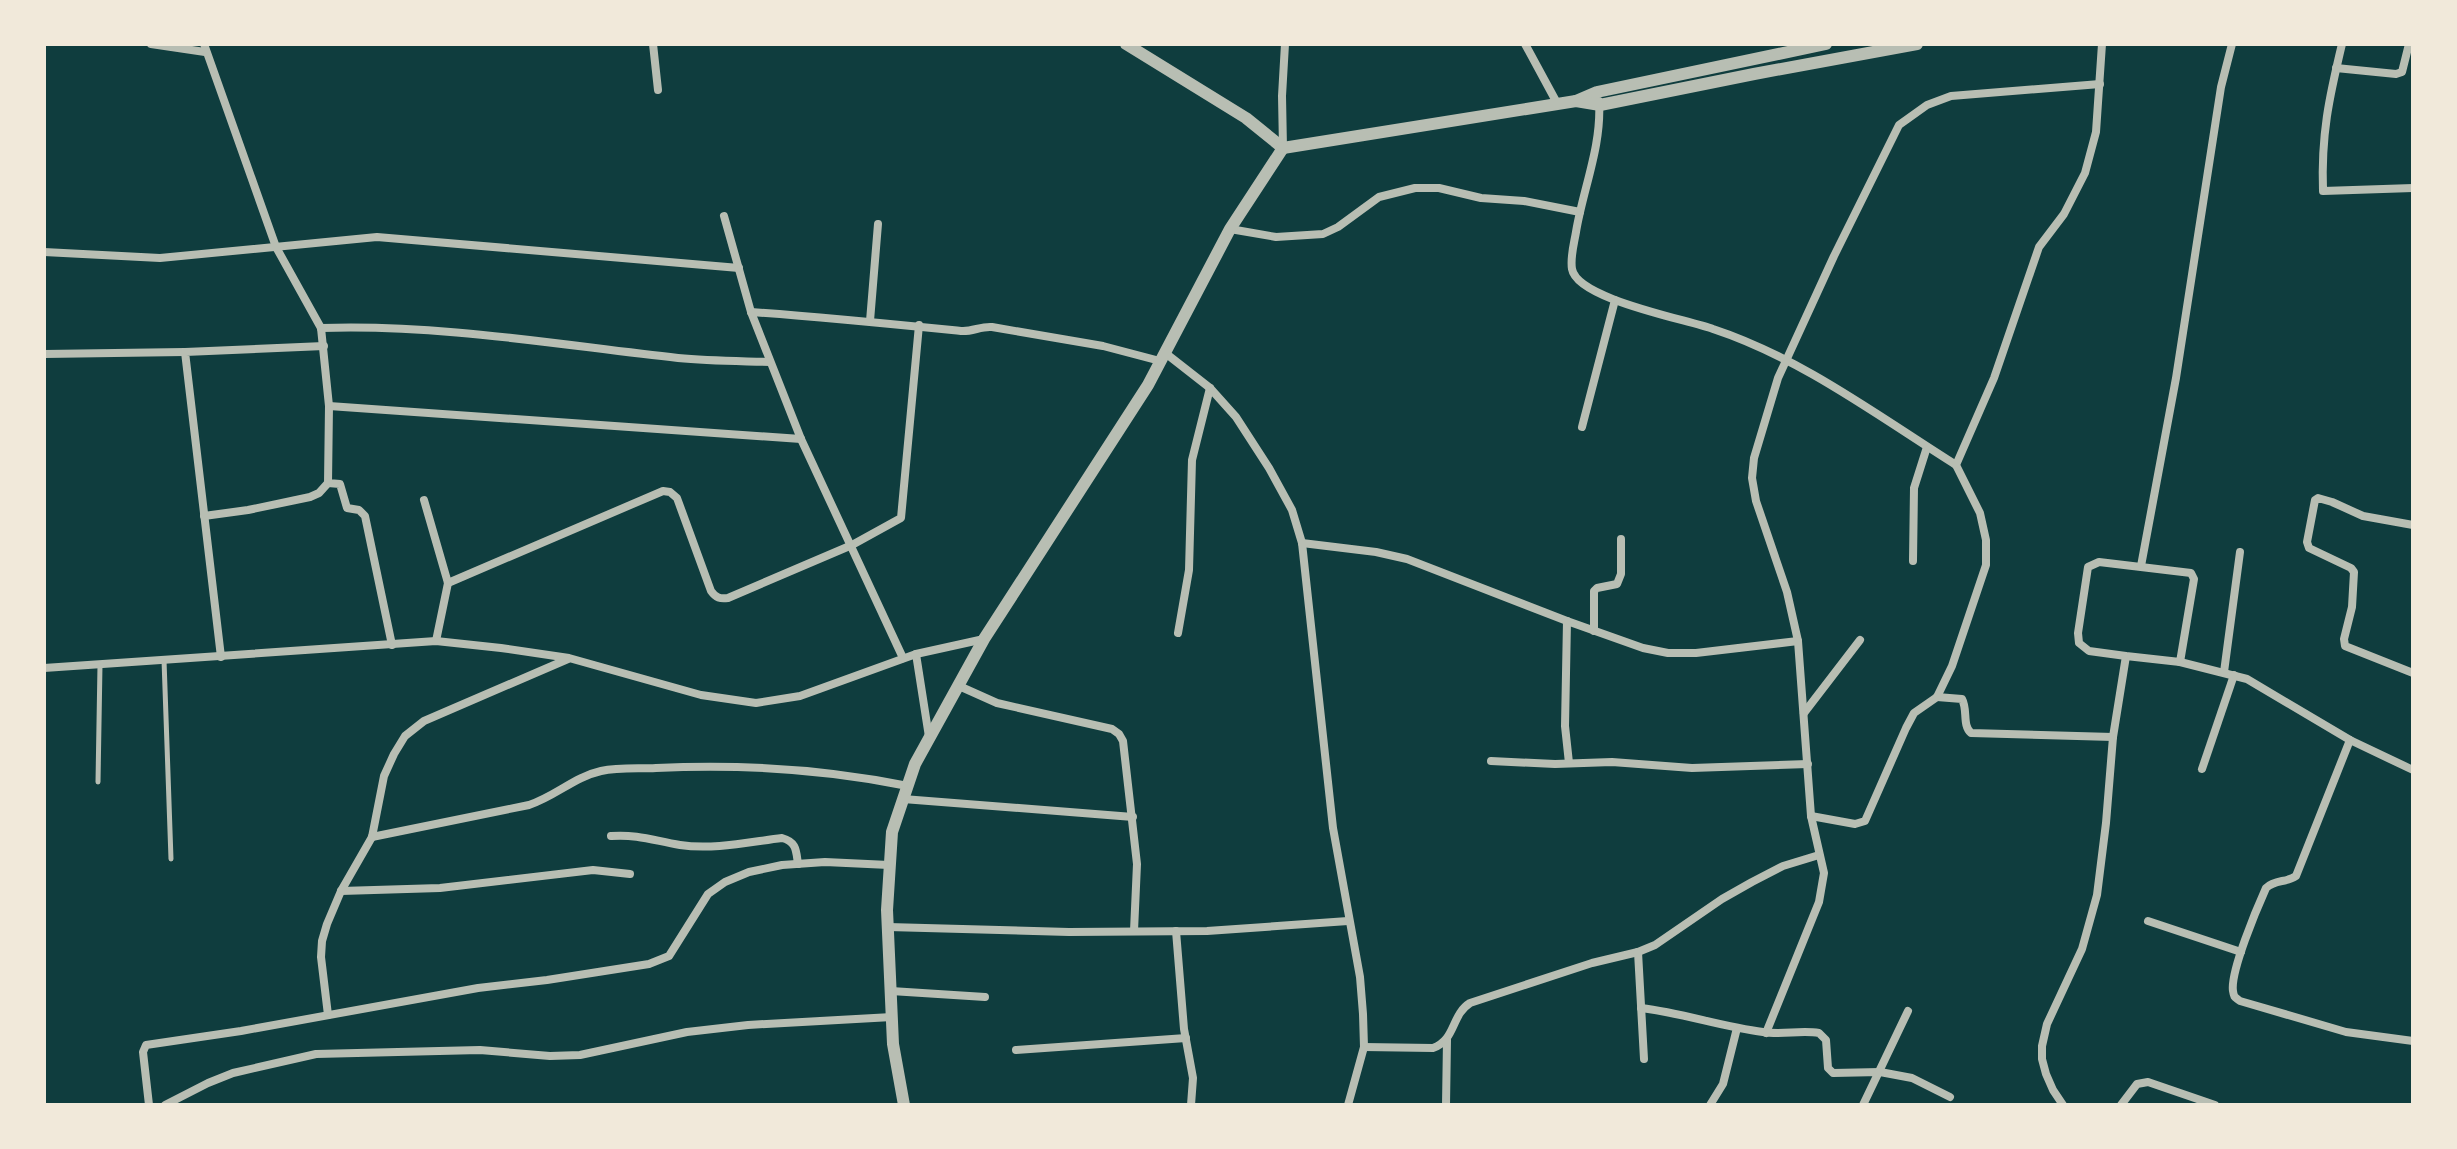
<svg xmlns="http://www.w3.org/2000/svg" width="2457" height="1149" font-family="Quicksand,sans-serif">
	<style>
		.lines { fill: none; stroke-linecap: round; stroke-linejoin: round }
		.service { stroke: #b8beb3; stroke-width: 5 }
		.minor { stroke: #b8beb3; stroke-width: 8 }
		.tertiary { stroke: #b8beb3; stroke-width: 12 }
	</style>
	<rect width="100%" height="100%" fill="#0f3d3e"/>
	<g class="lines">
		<g class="service">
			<path d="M164,660L171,859"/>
			<path d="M98,782L100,665"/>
		</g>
		<g class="minor">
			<path d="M151,44L205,52"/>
			<path d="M204,44L276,247L321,328L329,406L328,483L340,484L347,508L359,510L365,516L392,645"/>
			<path d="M653,44L658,90"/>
			<path d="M1525,44L1557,103"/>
			<path d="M2342,44C2329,98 2321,135 2323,191L2413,188"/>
			<path d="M2336,68L2396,74L2402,72L2409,44"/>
			<path d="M1599,101C1602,146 1583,189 1576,232C1574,244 1570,257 1572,269C1577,299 1685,319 1713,329C1801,358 1878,416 1956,465"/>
			<path d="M1283,148L1282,96L1285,44"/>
			<path d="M724,216L751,312L801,439L903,658"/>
			<path d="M1230,229L1276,237L1323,234L1338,227L1379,197L1415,188H1439L1481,198L1524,201L1580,212"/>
			<path d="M44,252L160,258L377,237L739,268"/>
			<path d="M751,312C822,317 891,324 961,331C972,332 981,326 992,327L1103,346L1160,361"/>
			<path d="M870,321L878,224"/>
			<path d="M321,328C441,324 559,345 678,358C709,361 739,361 770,362"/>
			<path d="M1164,352L1210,388L1236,417L1269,468L1292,510L1302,543L1333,828L1360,977L1363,1014L1364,1047L1348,1105"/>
			<path d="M44,354L185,352"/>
			<path d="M329,406L801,439"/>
			<path d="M1582,427L1615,300"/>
			<path d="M424,500L448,583L436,641"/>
			<path d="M204,516L248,510L310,497L319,493L328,483"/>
			<path d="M2413,525L2363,516L2332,502L2318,498L2315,500L2307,542L2309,548L2351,568L2354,572L2352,607L2344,639L2345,646L2413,673"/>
			<path d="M1302,543L1376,552L1407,559L1567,621L1643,648L1668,653H1696L1798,641"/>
			<path d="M1913,561L1914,488L1927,447"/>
			<path d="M2141,566L2176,378L2221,87L2232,44"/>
			<path d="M448,583L663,491L670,492L677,498L711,591C716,598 720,599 728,598L852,545L901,518L919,325"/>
			<path d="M1567,621L1565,726L1569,763"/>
			<path d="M1594,631V591L1597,588L1617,584L1621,574V539"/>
			<path d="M1178,633L1189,570L1192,460L1210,388"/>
			<path d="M916,654L929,737"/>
			<path d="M221,657L185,352L324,346"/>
			<path d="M2180,662L2247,679L2350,740L2413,770"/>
			<path d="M44,668L436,641L501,648L569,658L701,695L756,703L800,696L916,654L984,639"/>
			<path d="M2224,672L2240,552"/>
			<path d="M959,686L997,703L1112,729L1119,734L1123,741L1137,864L1134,931"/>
			<path d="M1937,697L1962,699C1968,710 1962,725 1971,733L2113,737"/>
			<path d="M1804,713L1860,640"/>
			<path d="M2350,740L2296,876C2286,883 2275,879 2266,888C2257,908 2230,972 2233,991C2234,998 2235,997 2240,1001L2346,1032L2413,1041"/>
			<path d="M1491,761L1555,764L1612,762L1692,768L1808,764"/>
			<path d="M2202,769L2234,675"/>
			<path d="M903,799L1133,817"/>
			<path d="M1811,816L1855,824L1865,821L1906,728L1914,713L1937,697L1952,666L1986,565V540L1980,513L1956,465L1994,378L2039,247L2064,214L2085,173L2096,132L2102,44"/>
			<path d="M611,836C638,834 655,841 680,845C713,850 749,842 782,838C797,842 796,851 798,864"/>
			<path d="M372,837L529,805C556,796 574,777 601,771C619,767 639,769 656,768C741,764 825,769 908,786"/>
			<path d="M341,891L440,888L593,870L630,874"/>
			<path d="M2148,921L2241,952"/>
			<path d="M888,927L1069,932L1207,931L1348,921"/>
			<path d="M1176,931L1184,1029L1193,1078L1191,1105"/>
			<path d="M1638,952L1644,1059"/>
			<path d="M891,991L985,997"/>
			<path d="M1641,1008C1683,1013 1722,1027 1763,1032C1782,1035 1801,1030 1819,1033L1826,1040L1828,1068L1833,1073L1880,1072L1912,1078L1950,1097"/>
			<path d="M328,1015L321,957L322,941L327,924L341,891L372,837L384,776L394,754L405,736L424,721L568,659"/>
			<path d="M1766,1033L1819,902L1824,873L1811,816L1798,641L1787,592L1756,501L1752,478L1754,458L1778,378L1834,256L1899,125L1927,105L1951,96L2100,84"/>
			<path d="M1364,1047L1433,1048C1456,1040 1451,1015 1470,1003L1592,963L1638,952L1655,945L1722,899L1752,882L1783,866L1819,855"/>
			<path d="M1016,1050L1186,1038"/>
			<path d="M149,1105L143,1052L146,1045L241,1031L478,988L547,980L649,964L669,956L708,894L725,882L749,872L782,865L825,862L889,865"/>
			<path d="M165,1105L208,1083L233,1073L316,1054L480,1050L550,1056L580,1055L687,1032L748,1025L892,1017"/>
			<path d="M1446,1105L1447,1040"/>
			<path d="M1710,1105L1723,1084L1737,1028"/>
			<path d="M1863,1105L1908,1011"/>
			<path d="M2063,1105L2053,1090L2046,1074L2042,1059V1046L2047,1024L2082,949L2097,895L2106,823L2113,737L2126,656L2180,662L2194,579L2191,573L2099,562L2088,567L2078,633L2079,643L2089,651L2126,656"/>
			<path d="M2121,1105L2137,1084L2148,1082L2215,1105"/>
		</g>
		<g class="tertiary">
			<path d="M1126,44L1246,118L1283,148L1576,101L1597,92L1826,44"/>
			<path d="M1576,101L1600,105L1754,74L1917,44"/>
			<path d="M904,1105L893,1044L887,910L892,832L915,764L984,639L1148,385L1230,229L1283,148"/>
		</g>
	</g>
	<rect width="2457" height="1149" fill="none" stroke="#f1e9da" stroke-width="92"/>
</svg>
